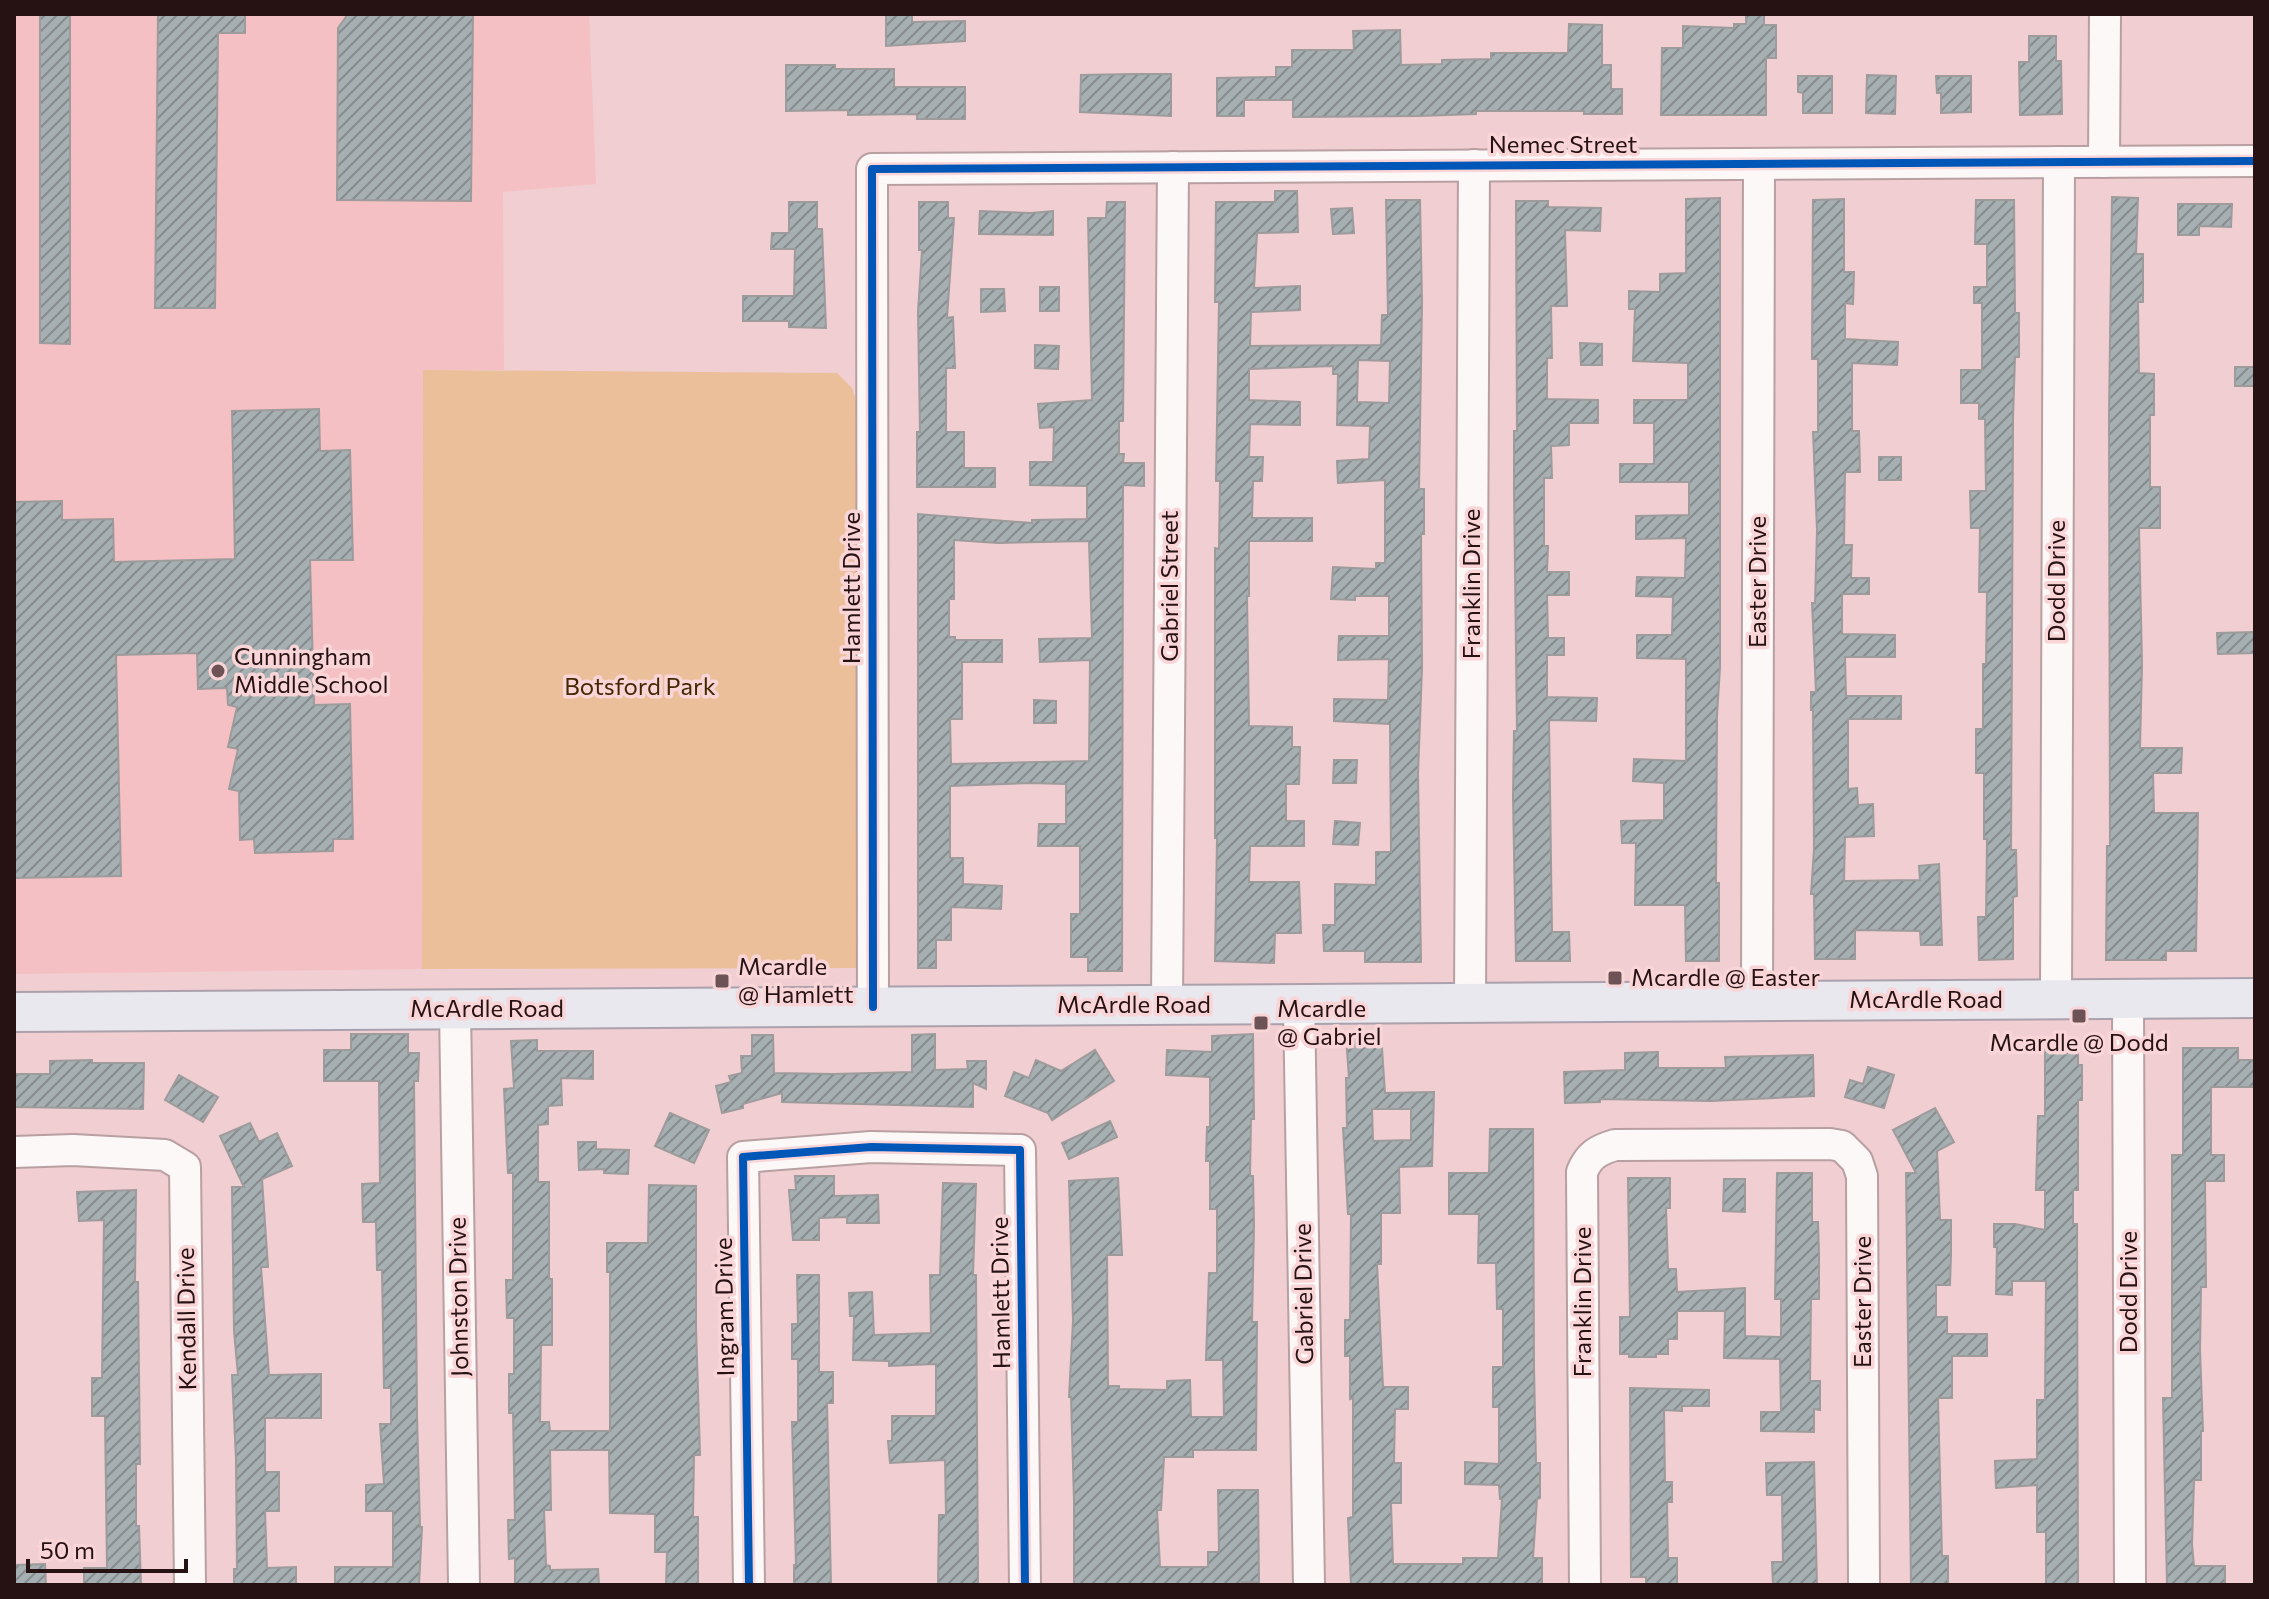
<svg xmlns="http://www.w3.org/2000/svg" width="2269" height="1599" font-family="Commissioner,sans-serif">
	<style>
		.built { fill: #f4c0c4 }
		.green { fill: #eabf99 }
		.building { fill: url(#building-hatch); stroke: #9d9b9c; stroke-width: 2; fill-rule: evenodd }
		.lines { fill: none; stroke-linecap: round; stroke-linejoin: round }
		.minor-casing { stroke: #b89fa1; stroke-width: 34 }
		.major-casing { stroke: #aba1ac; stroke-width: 42 }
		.minor { stroke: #fdf8f8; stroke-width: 30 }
		.major { stroke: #e9e8ee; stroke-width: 38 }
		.cycleway-casing { stroke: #fad5d7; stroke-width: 13 }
		.cycleway { stroke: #0057b8; stroke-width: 8 }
		.poi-dot { fill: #6d5356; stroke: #fad5d7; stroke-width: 3 }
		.labels { text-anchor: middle; stroke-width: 7; stroke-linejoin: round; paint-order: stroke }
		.street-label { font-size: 24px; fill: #261113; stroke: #fad5d7 }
		.poi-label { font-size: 24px; fill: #261113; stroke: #fad5d7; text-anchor: start }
		.park-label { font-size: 24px; fill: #412800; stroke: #fad5d7 }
	</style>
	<defs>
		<pattern id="building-hatch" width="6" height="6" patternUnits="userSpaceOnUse" patternTransform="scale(2)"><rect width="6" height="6" fill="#a6afb1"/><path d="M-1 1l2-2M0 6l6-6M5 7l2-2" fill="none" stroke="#878d8f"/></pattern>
	</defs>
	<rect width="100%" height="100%" fill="#f0ced1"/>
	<path class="built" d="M14,14H589L596,184L503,192L504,370H423L422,969L14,974Z"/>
	<path class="green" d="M423,370L837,373L852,388L858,406L857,968L422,969Z"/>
	<g class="building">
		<path d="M40,14H70V344L40,343Z"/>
		<path d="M158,14H245V33H218L215,308H155Z"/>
		<path d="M348,14H473L471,201L337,200L338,28Z"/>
		<path d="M886,14H912V22L965,21V41L886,46Z"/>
		<path d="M1746,14H1764V25H1776V58H1766V115H1661L1662,48H1683V26L1734,28V24H1746Z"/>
		<path d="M1569,24L1602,25V65H1611V89H1622V114H1584V111H1476V114L1418,116L1293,117V100H1244V116H1217V78L1276,77V67H1292V50H1354L1353,31L1400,30L1401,65L1442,64V60L1491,59V53H1568Z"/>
		<path d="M2029,36H2056V61H2061L2062,114L2020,115L2019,62H2029Z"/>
		<path d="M786,65H835V69H894V87H965V119H917V114L848,115V110L786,111Z"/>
		<path d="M1134,74H1171V116L1080,112L1081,75Z"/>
		<path d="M1867,75L1896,76L1895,114L1866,113Z"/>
		<path d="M1798,76H1832V113H1803V93L1798,92Z"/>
		<path d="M1936,76H1971V112L1941,113V93H1937Z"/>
		<path d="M1275,191H1297L1298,232L1257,233L1254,288L1300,286V310L1251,312L1250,346L1381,345L1382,315H1388L1386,200H1420L1422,303L1419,489H1424V534H1421L1422,668L1418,774L1421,962H1365V951H1324L1323,925H1335V884L1376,885V852H1391L1390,724L1334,721V699L1388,700L1389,659L1338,660L1339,636H1389V596H1355V600L1331,599L1333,567L1376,569V563H1385V480L1338,483L1337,461L1369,459L1370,426L1337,425L1338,374H1333V366L1249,369V400L1300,402V425L1250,424L1249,457H1263L1262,481H1253L1252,518H1312V541H1249V596H1247L1249,726L1292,727V747H1300L1299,784H1286V821H1304V846H1250L1249,882H1299L1301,933H1275L1274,963L1215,961L1217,838H1215V548L1219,549L1220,481H1216L1219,302H1215L1216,202H1275ZM1358,360L1390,361L1389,403L1357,402Z"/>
		<path d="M2112,197L2138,198L2136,254H2143V302H2138L2139,373L2154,374V415H2150V487H2160V528H2139L2142,665L2140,748H2182L2181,773H2153L2154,813H2198L2196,951H2166V960H2106L2107,846H2110L2109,415Z"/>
		<path d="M1720,198V667L1717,716L1716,883H1719V961H1686L1685,905H1635L1636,843H1622L1621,821L1664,820V783L1633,781L1634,759L1686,761V659L1637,658V635H1672L1673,597L1636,596L1637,577L1685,578L1686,538L1636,539V516L1689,515V482H1620V464H1654V423H1634V400H1688V363L1633,361L1635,309H1629V291L1660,292V274L1686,273V199Z"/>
		<path d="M1844,199V272H1854L1853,304L1845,303V339L1898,342L1897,365L1852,363V431H1859L1860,472H1845L1844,545H1852L1851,578H1869V594H1842V634L1895,635V657H1845L1846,696H1901V719H1848V789L1857,788L1858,805L1873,804L1874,836L1845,837L1844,881L1920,880L1919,866L1939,864L1942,945H1921L1920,931L1855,930V959H1815L1814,894H1811L1814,849L1813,710H1811V692H1816L1812,603H1815L1817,530L1813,432H1818V359H1812L1813,200Z"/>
		<path d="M1976,200H2014L2015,313H2019V357H2015L2013,418L2011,850H2016L2017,896L2013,897V959L1979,960L1978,917H1986L1987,839H1984V773H1976V729H1983V664H1986L1987,592H1979L1980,528H1971L1970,491H1986L1985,419H1979V403H1961V370H1982V303H1974V287H1987V244H1975Z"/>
		<path d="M1516,201H1548V207L1601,208L1600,231L1565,230L1567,306H1551L1552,358H1547V399L1598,400V423H1569V445L1551,446L1552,478H1544V546H1548L1547,572H1569V595H1547L1548,638H1564V655H1547V697L1597,698L1596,721L1549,720L1552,932H1569L1570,961H1516L1513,797L1514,731H1517L1514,488V431H1517Z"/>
		<path d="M789,202H817V229H822L826,328L789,327V321H743V296H794L795,249H771L772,233H789Z"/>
		<path d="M919,202H948V218H954L947,318L953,317L955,368H946V432H964V468H995V487H917V432H920L918,312L922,250H919Z"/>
		<path d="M1107,202H1125L1123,421H1119V454H1124L1123,463H1144V486L1123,485L1122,971H1088V957H1071V914H1080V846H1038L1039,824H1066V784L1029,783L950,786V858H963V884L1002,886L1001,909L951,907V940H936V968H918V514L1032,523V520L1087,519V486L1030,485V462H1053L1054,427L1040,428L1038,404L1092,400L1088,218H1106ZM954,540L998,543L1089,541L1092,638L1039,639L1040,662L1090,660L1089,761L951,764L950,719H962V662H1002V640H955V637H949V599H954Z"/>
		<path d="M2178,204H2232L2231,227L2199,226V235H2178Z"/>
		<path d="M1352,208L1354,233L1333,234L1331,209Z"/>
		<path d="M980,211L1031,213L1053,211V235L979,234Z"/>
		<rect x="1040" y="287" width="19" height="24"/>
		<path d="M981,289H1004L1005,311L981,312Z"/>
		<path d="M1580,343L1602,344V365H1581Z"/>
		<path d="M1035,345L1059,346L1058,369L1035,368Z"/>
		<rect x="2235" y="367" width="20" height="19"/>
		<path d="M319,409L320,451L350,450L353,560H310L314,705L350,704L353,839H333V851L255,853L254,839L240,840L239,791L229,789L238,749L228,747L237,707L228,705L227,688L198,689L197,653L116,655L121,876L14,878V502L62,501V520L113,519L114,562L235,559L232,411Z"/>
		<rect x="1879" y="457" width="22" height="23"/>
		<path d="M2255,632V653L2218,654L2217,633Z"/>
		<path d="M1034,700L1056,701V723H1034Z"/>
		<path d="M1334,760H1357L1356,783H1333Z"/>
		<path d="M1335,821L1360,823L1358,845L1333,844Z"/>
		<path d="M351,1034H408V1053H419L418,1081H414L417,1415L420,1527H422L419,1585H335V1567H393V1511H366V1485L384,1484L380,1424H391V1388H384L382,1270H377L376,1222H363L362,1184L380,1183L379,1081H324V1050H351Z"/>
		<path d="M935,1034V1070L968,1069L967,1061H986V1089L973,1083V1107L782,1102V1093L743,1104V1108L722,1113L716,1086L731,1082L729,1076L742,1073L741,1056H752V1035H773L774,1073L833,1074L912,1072V1035Z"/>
		<path d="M1253,1034L1254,1119H1251L1250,1176H1253L1254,1225L1252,1322H1257L1256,1450H1193V1457H1164L1161,1510H1157L1160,1567H1208V1552H1219L1218,1490H1258L1259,1582H1242V1585H1074V1501L1071,1397H1069L1073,1321L1069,1181L1118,1178L1122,1255H1107L1108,1386H1119V1389L1167,1390V1381L1190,1380L1191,1417H1224L1223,1360H1206L1209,1273H1217V1209H1210V1161H1206L1207,1127H1210V1077L1166,1075L1167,1050L1212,1052V1036Z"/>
		<path d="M1381,1034L1385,1093L1434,1092L1432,1166L1399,1167L1400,1213H1381V1264H1377L1383,1387H1408V1409H1395L1394,1463H1401V1503H1391L1393,1564H1463V1558H1498L1502,1499H1500L1499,1485L1465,1484V1462L1499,1464V1407H1493V1367H1503V1309H1497L1496,1263H1478L1479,1214H1449V1173H1489L1490,1129H1533L1534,1367L1536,1463H1540V1498L1537,1499L1533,1558H1542V1585H1351L1348,1518L1353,1517V1398L1350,1399V1356H1345V1320H1350L1351,1214H1348L1343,1128H1347L1346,1078H1349L1346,1037ZM1372,1109H1411V1140L1373,1141Z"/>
		<path d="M537,1040V1051H593V1079L561,1078L562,1105L548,1106V1124L538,1125V1182H549V1279H552V1345H541L540,1422H549L550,1431H610V1272H607V1243H648L649,1185L696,1186V1327L700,1455H694L693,1517H698V1585H666L667,1552H655V1514L610,1513L609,1450H550L551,1510H544L546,1565L550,1566V1570L598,1569L599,1585H515V1558L509,1559L508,1520H515L513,1413H509V1374H514V1318H507L506,1280H513V1173H508L504,1089L514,1088L511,1041Z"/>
		<path d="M2045,1041H2078V1065H2082V1100H2078V1190H2073V1224H2077L2078,1585H2046V1532H2037V1485L1996,1488L1995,1461L2037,1459V1400H2045L2046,1281H2012V1295L1996,1294L1997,1247H1994V1224H2015L2045,1230V1190H2036L2038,1116H2045Z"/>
		<path d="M2183,1048H2238V1060H2255V1087H2211V1155H2224V1181H2205L2206,1287H2201L2200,1350L2203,1431H2201V1480H2194L2192,1544L2194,1566H2225V1585H2167L2163,1398H2172V1155H2183Z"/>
		<path d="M1095,1050L1114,1081L1052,1120L1048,1113L1005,1096L1014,1072L1029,1078L1036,1060L1061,1071Z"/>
		<path d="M1658,1052V1068H1726L1725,1057L1813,1055L1814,1096L1711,1101L1600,1099V1102L1565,1103L1564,1072L1625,1070V1053Z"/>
		<path d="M92,1060V1063H144L143,1109L15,1107L14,1074H50V1061Z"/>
		<path d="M1868,1067L1894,1075L1884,1108L1845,1097L1850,1080L1863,1084Z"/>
		<path d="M179,1075L218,1097L203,1122L165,1100Z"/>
		<path d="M1935,1108L1954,1142L1937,1151L1940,1220H1951V1254L1950,1285H1936V1317H1947V1334H1987V1356H1952V1398H1938L1942,1556H1948V1585H1911L1906,1173H1916L1893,1130Z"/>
		<path d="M670,1113L709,1130L694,1163L655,1146Z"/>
		<path d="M1110,1121L1117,1137L1069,1159L1062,1143Z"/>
		<path d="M250,1123L259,1142L277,1133L292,1166L262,1179L268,1267H261L269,1375L321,1374V1418H265V1472H279V1511H265L267,1568L296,1567V1585H234V1569H237L236,1459L232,1375H238L234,1331L232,1187H244L220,1136Z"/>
		<path d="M578,1142H596V1149L629,1150L628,1174L604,1173V1169L579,1170Z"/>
		<path d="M1777,1173H1812V1222H1818L1819,1253V1299H1811L1810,1381H1820V1410L1814,1409V1432L1761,1431V1412H1781L1780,1359L1724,1358L1725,1311H1677V1339H1668V1354H1656V1357H1629V1354H1620V1317H1630L1628,1178H1670V1208H1666L1668,1269H1676L1677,1292L1745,1288V1336L1781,1337V1299H1775Z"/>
		<path d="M795,1176H834V1196L878,1195L879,1223H847V1217L819,1218V1240H793L789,1190H796Z"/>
		<path d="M1724,1179H1745V1212L1723,1211Z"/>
		<path d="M943,1183L976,1184L973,1275H976L978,1585H938L939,1515H946L945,1460L890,1463L888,1441H892V1416H936V1364L889,1366V1361L853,1360L854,1316H850L849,1293L872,1292L874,1335L931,1333L930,1275H940Z"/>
		<path d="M136,1190L135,1282H138L140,1464H136V1526H139L141,1585H84V1568H107L105,1416H92V1378H102L104,1220L79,1221L77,1192Z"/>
		<path d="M797,1275H819V1372H833V1403H827L831,1585H794V1565H796L792,1422H798V1359H792V1324H798Z"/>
		<path d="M1630,1388L1709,1390V1406H1682V1411L1664,1410L1665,1482H1672V1502H1667L1668,1558H1677V1585H1646V1577H1631Z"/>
		<path d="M1814,1462L1817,1585H1773L1772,1562H1783L1782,1495H1767L1766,1463Z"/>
		<path d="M45,1564L46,1585H14V1565Z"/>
	</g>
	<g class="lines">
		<defs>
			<g id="minor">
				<path d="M2104,162L2105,14"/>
				<path d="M2056,999L2059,162"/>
				<path d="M2128,999L2130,1585"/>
				<path d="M1757,1001L1759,164"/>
				<path d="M1470,1003L1474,165"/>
				<path d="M1299,1004L1309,1585"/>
				<path d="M1167,1005L1173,167"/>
				<path d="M873,1007L872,169L2255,161"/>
				<path d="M455,1009L464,1585"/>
				<path d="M14,1152L73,1150L165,1155L185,1167L190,1585"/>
				<path d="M749,1585L743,1157L871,1147L1020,1150L1025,1585"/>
				<path d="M1585,1585L1582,1172C1589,1155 1598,1150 1615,1145L1830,1144L1842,1146L1857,1161L1862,1176L1864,1585"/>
			</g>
			<path id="major" d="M14,1012L2255,998"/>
		</defs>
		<use href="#minor" class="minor-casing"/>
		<use href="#major" class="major-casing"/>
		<use href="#minor" class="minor"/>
		<use href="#major" class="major"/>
		<defs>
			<g id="cycleway">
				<path d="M873,1007L872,169L2255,161"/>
				<path d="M749,1585L743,1157L871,1147L1020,1150L1025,1585"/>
			</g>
		</defs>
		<use href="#cycleway" class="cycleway-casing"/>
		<use href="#cycleway" class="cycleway"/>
	</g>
	<g class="poi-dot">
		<circle cx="218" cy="671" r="8"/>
		<rect x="1607" y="970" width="16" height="16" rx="4"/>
		<rect x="714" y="973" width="16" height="16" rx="4"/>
		<rect x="2071" y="1008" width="16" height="16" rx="4"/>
		<rect x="1253" y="1015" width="16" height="16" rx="4"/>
	</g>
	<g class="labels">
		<g class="street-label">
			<text x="1563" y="153">Nemec Street</text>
			<text transform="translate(2057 581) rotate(-90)" y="8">Dodd Drive</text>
			<text transform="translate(1758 582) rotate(-90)" y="8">Easter Drive</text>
			<text transform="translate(1472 584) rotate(-90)" y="8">Franklin Drive</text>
			<text transform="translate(1170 586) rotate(-90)" y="8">Gabriel Street</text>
			<text transform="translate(852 588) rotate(-90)" y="8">Hamlett Drive</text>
			<text x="1926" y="1008">McArdle Road</text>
			<text x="1134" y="1013">McArdle Road</text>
			<text x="487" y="1017">McArdle Road</text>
			<text transform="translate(2129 1292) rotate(-90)" y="8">Dodd Drive</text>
			<text transform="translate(1001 1293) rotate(-91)" y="8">Hamlett Drive</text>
			<text transform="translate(1304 1294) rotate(-91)" y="8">Gabriel Drive</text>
			<text transform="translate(459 1297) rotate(-91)" y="8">Johnston Drive</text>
			<text transform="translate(1583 1302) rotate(-90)" y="8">Franklin Drive</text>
			<text transform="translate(1863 1302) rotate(-90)" y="8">Easter Drive</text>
			<text transform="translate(725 1307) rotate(-91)" y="8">Ingram Drive</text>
			<text transform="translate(187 1319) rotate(-91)" y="8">Kendall Drive</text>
		</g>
		<g class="poi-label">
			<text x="234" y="665">Cunningham<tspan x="234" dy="28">Middle School</tspan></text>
			<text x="738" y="975">Mcardle<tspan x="738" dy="28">@ Hamlett</tspan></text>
			<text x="1631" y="986">Mcardle @ Easter</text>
			<text x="1277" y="1017">Mcardle<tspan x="1277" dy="28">@ Gabriel</tspan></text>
			<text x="2079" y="1051" text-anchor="middle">Mcardle @ Dodd</text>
		</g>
		<g class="park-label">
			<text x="640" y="695">Botsford Park</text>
		</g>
	</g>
	<rect width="2269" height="1599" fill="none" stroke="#261113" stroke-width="32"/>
	<path d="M28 1559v12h158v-12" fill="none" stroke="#261113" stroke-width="4"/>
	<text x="40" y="1559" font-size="24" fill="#261113" stroke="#fad5d7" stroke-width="6" paint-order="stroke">50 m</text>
</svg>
